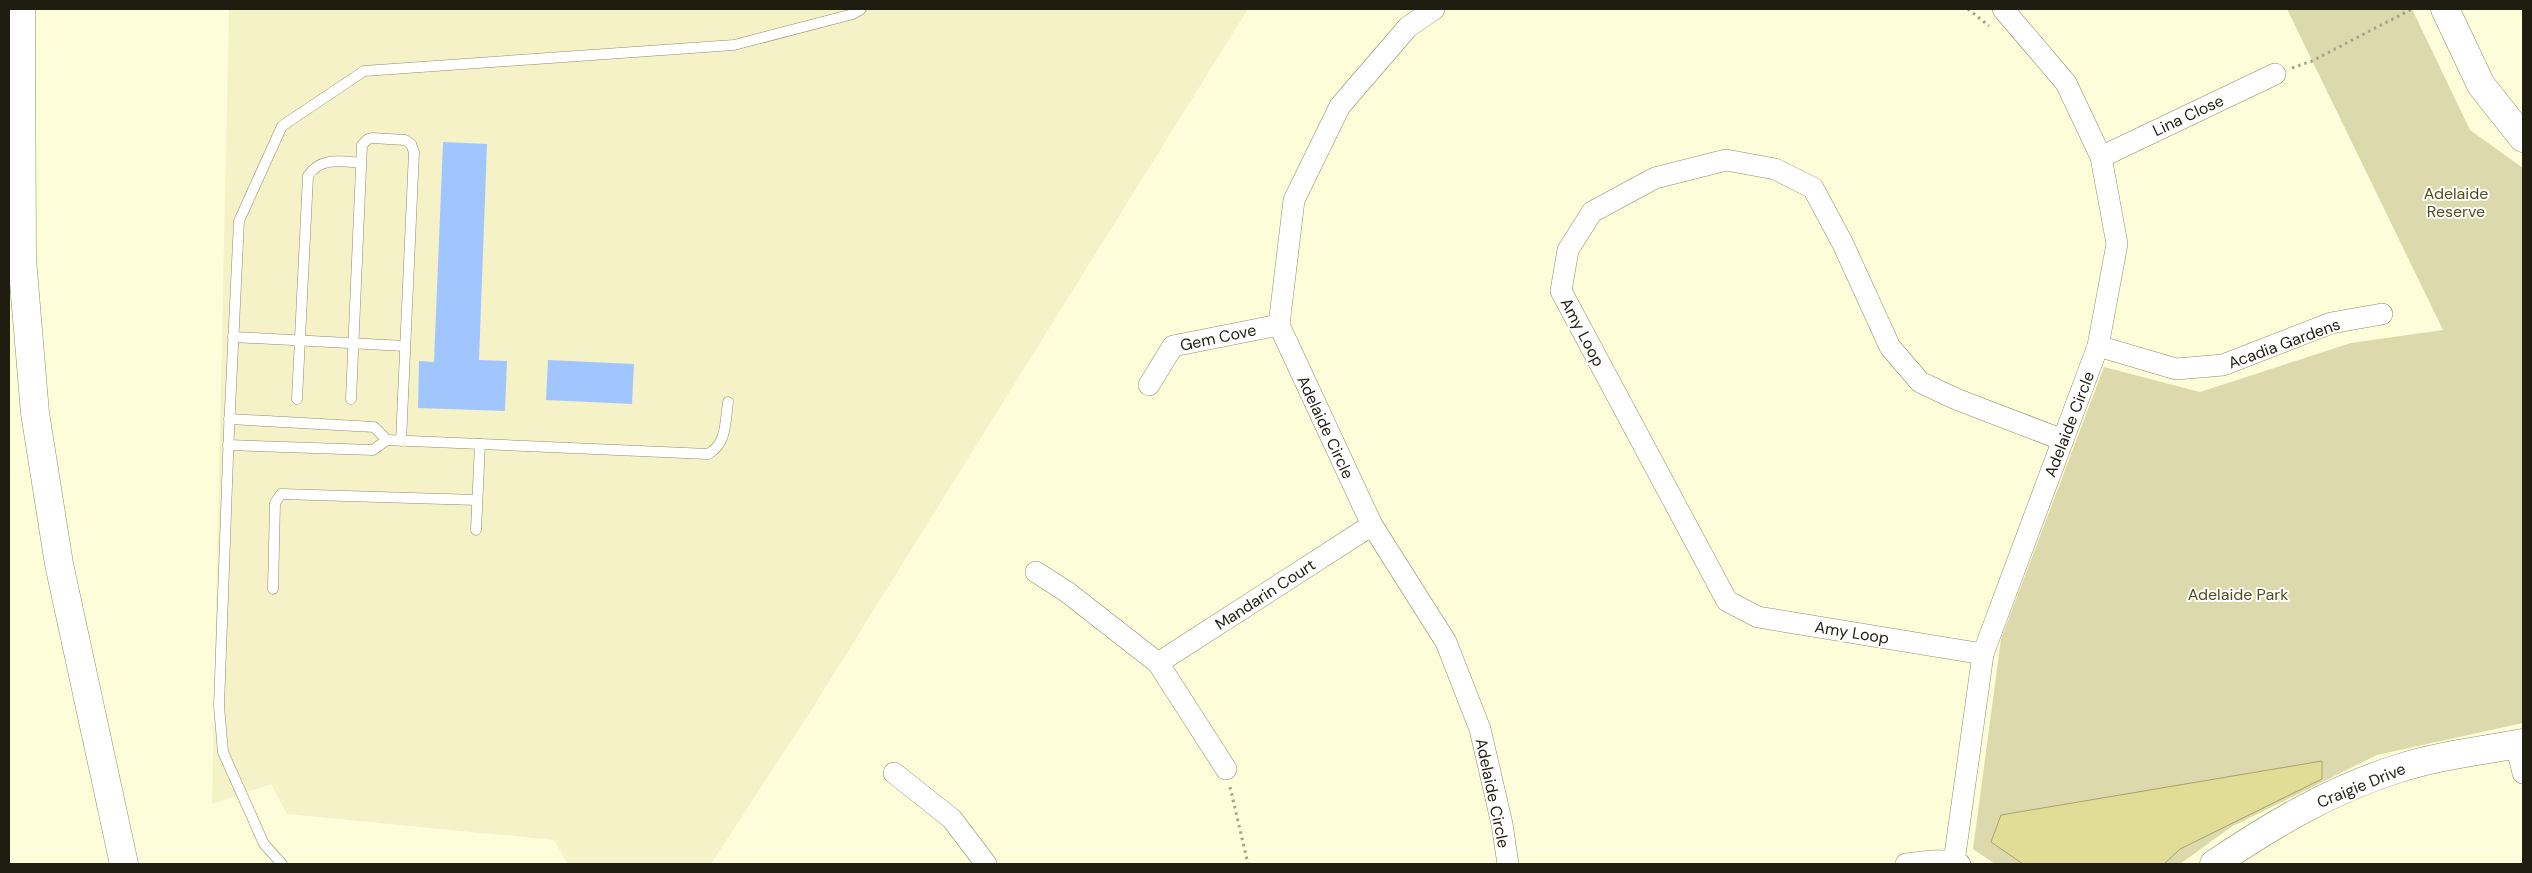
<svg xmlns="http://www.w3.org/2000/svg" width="2532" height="873" font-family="'DM Sans',sans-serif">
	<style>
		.built { fill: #f5f2c8 }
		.green { fill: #dcdaac }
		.water { fill: #e1dc96; stroke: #a6a36e }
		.building { fill: #a1c6ff }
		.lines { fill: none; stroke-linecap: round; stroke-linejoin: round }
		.lane-casing { stroke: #8e8c6d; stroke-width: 11 }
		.street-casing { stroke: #8e8c6d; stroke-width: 22 }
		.secondary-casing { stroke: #8e8c6d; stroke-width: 29 }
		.highway-casing { stroke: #8e8c6d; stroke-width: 29 }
		.path { stroke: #a5a489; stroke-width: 3; stroke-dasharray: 2.5 4; stroke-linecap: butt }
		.lane { stroke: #fff; stroke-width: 10 }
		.street { stroke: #fff; stroke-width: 21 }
		.secondary { stroke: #fff; stroke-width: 28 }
		.highway { stroke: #fff; stroke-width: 28 }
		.labels { text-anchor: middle; stroke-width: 4; stroke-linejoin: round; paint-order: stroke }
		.street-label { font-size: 16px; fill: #1e1d10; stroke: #fff }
		.park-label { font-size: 16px; fill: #514d18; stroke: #fff }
	</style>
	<rect width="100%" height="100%" fill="#fefdda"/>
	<path class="built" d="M229,9H1248L812,709L711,864H568L554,840L287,814L271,784L212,804Z"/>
	<path class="green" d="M2287,9H2412L2470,130L2523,168V723L2377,755L2231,827L2180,864H1995L1973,849L2001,639L2104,367L2200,392L2351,343L2443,330Z"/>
	<path class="water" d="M2322,761V779L2180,849L2164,864H2023L1991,842L2001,815Z"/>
	<g class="building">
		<path d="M443,142L487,144L479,360L507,361L505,411L418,408L419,361L434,362Z"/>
		<path d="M548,360L634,364L632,404L546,400Z"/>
	</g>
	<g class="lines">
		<defs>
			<g id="lane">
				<path d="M233,337L405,346"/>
				<path d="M297,399L308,176C320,157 341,161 361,163"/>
				<path d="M351,399L362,145L368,139L372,138L405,140L411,144L414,152L401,441"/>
				<path d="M387,440L708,454C727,444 725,422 728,402"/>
				<path d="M228,445L373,450L387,440L374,427L229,419"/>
				<path d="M476,530L480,444"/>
				<path d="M273,589L275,503L281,494L477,500"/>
				<path d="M282,864L264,844L223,752L219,706L229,430L239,221L282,126L364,71L734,45L853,14L861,9"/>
			</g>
			<g id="street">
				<path d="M1434,9L1408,27L1340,106L1294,200L1279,325L1372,525L1446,642L1480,729L1502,824L1508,864"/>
				<path d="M2101,157L2275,74"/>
				<path d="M2098,346L2176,369L2223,365L2331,323L2382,314"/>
				<path d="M1149,385L1173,346L1279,325"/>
				<path d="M1036,572L1067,592L1158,663L1226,769"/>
				<path d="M1983,654L1758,617L1727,601L1561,291L1568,250L1592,212L1655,178L1726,160L1775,169L1813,188L1843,244L1890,347L1920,382L1956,399L2063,440"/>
				<path d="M1158,663L1372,525"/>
				<path d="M2516,744L2523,773"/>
				<path d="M894,773L952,819L986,864"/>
				<path d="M1954,862L1983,654L2098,346L2117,244L2101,157L2066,83L2003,9"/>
				<path d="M1906,864C1923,862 1944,858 1960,864"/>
			</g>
			<g id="secondary">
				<path d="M2445,9L2481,85L2523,138"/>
				<path d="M2214,864C2272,825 2332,789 2400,768C2440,755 2482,751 2523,743"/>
			</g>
			<path id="highway" d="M21,9L22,259L35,413L59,564L124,864"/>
		</defs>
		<use href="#lane" class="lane-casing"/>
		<use href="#street" class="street-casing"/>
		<use href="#secondary" class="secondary-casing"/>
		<use href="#highway" class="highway-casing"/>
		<g class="path">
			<path d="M1968,9L1989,26"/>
			<path d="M2292,68L2312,61L2412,9"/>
			<path d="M1230,787L1248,864"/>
		</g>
		<use href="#lane" class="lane"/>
		<use href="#street" class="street"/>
		<use href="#secondary" class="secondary"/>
		<use href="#highway" class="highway"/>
	</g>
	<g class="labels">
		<g class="street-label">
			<text transform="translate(2188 115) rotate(-25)" y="6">Lina Close</text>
			<text transform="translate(1583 332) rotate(62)" y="6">Amy Loop</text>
			<text transform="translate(1218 337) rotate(-12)" y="6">Gem Cove</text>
			<text transform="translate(2284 343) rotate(-20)" y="6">Acadia Gardens</text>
			<text transform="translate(2069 424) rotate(-69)" y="6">Adelaide Circle</text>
			<text transform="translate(1326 427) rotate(65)" y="6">Adelaide Circle</text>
			<text transform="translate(1265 594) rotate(-33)" y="6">Mandarin Court</text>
			<text transform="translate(1852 632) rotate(9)" y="6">Amy Loop</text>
			<text transform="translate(2361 785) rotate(-22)" y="6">Craigie Drive</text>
			<text transform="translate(1493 793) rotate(78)" y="6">Adelaide Circle</text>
		</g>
		<g class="park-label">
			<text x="2456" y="199">Adelaide<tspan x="2456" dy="18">Reserve</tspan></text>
			<text x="2238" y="600">Adelaide Park</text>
		</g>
	</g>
	<rect width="2532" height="873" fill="none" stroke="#1e1d10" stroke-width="20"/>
</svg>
